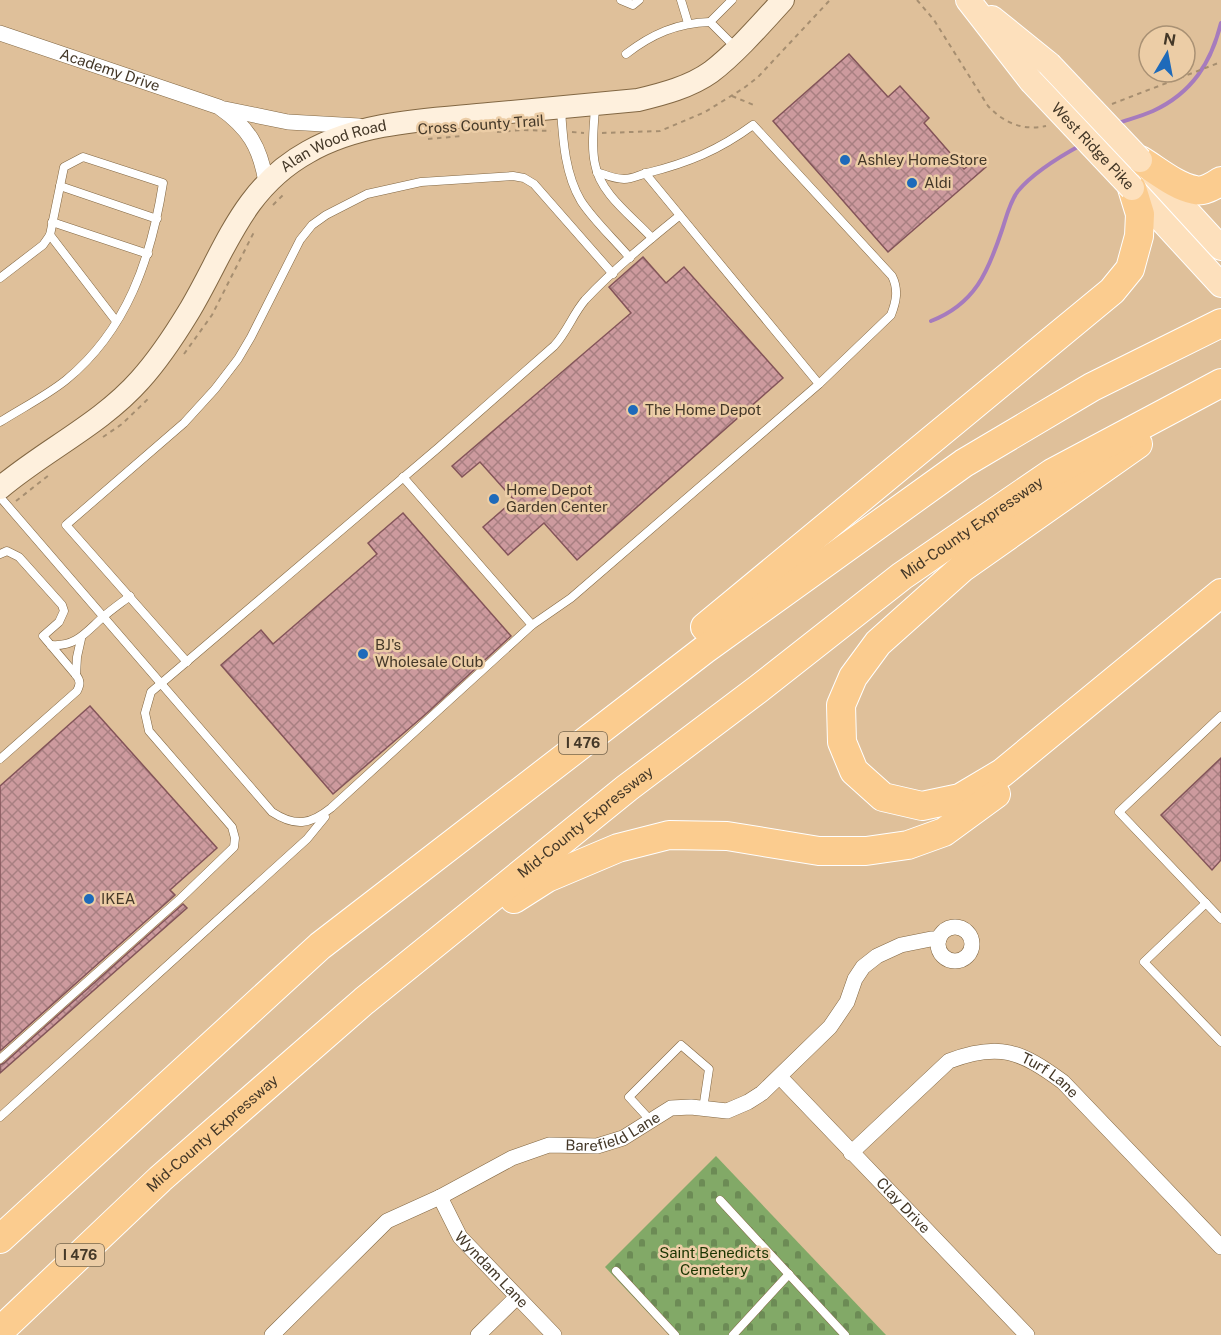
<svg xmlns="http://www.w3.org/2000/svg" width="1221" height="1335" font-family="'Public Sans',sans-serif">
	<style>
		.cemetery { fill: url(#cemetery-stones) }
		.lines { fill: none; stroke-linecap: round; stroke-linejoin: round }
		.stream { stroke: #a67bbd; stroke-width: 4 }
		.building { fill: url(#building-cross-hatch); stroke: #835459; stroke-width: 1.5 }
		.lane-casing { stroke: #826743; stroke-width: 9 }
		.street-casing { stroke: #826743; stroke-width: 16 }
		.secondary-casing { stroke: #826743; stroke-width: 24 }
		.primary-casing { stroke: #fff; stroke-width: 26 }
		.highway-casing { stroke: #fff; stroke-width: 30 }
		.path { stroke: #a68e70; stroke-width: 2; stroke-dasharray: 4.5 4.5; stroke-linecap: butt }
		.lane { stroke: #fff; stroke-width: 8 }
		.street { stroke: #fff; stroke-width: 15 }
		.secondary { stroke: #fef0dd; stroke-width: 22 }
		.primary { stroke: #fde0bc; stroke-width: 24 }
		.highway { stroke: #fbcc8f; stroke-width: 28 }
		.primary-bridge-casing { stroke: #fff; stroke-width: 26; stroke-linecap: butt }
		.primary-bridge { stroke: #fde0bc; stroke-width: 24 }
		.poi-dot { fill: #1e6aba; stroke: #eccda6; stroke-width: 2 }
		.labels { text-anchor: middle; stroke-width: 5; stroke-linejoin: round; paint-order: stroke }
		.shield { fill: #eccda6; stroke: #76654e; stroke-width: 1.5 }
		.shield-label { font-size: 14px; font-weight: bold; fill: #443828 }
		.street-label { font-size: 15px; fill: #443828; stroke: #eccda6 }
		.poi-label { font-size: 15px; fill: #443828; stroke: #eccda6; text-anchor: start }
		.park-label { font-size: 15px; fill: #1b3502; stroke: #eccda6 }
	</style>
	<defs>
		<pattern id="cemetery-stones" width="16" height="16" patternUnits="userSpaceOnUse" patternTransform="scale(1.5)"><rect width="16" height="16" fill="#82a967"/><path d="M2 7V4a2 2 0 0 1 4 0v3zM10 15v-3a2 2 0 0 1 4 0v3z" fill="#6c8b55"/></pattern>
		<pattern id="building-cross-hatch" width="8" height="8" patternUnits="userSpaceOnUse" patternTransform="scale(1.5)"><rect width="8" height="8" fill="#cd9a9e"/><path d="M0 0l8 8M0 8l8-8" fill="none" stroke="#a87f81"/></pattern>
	</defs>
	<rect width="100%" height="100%" fill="#dfc09a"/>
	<path class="cemetery" d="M716,1156L886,1335H669L605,1267Z"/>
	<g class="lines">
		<g class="stream">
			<path d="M1118,123C1130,119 1142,116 1153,111C1192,93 1211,63 1221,23"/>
			<path d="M931,321C975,304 988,272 1002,230C1006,218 1010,201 1018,191C1033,173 1059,157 1081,145"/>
		</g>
	</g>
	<g class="building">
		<path d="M849,54L888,97L900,86L929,118L924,123L964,169L978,158L986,167L888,252L773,121Z"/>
		<path d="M643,257L666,283L684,267L783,378L577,560L544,523L508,555L483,527L514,500L480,462L462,477L452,466L631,313L609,287Z"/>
		<path d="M403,513L511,636L427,713L333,794L221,665L261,630L273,644L377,554L368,543Z"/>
		<path d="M90,706L217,848L170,890L175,895L0,1051V786Z"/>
		<path d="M1221,758V860L1212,870L1161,815Z"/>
		<path d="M183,904L187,908L0,1073V1065L4,1063Z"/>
	</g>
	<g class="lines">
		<defs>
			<g id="lane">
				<path d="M621,0L633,5L639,0"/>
				<path d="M681,0L688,23"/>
				<path d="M732,0L710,22L735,47"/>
				<path d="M626,54C652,34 677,23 710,22"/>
				<path d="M595,107C594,126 591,146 595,164C600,194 633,217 652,238"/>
				<path d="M561,110C563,140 565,174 581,201C594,221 614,239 630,258"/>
				<path d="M645,173L819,384"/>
				<path d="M60,186L157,219"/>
				<path d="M52,222L148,254"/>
				<path d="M50,235L116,321"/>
				<path d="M0,278L43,245L50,235L64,167L83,157L163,183C151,259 127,330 66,380C46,396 22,408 0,422"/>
				<path d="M0,497L272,812C295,827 310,825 331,808L532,625L403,477"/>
				<path d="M0,554L7,551L19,557L62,605L64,611L59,622L43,636L76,675C81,681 80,685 77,691L0,759"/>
				<path d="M532,625L571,598L819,384L891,315C896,302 899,290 892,276L753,125C719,150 688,163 647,173C639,175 633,179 624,179C614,179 606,175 597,172"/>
				<path d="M51,645C76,647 86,632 103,617C112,609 121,603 130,596"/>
				<path d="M187,662L66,525L184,423L215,389L238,359L251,337L300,240L312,225L326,215L367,194L421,182L513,176L524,178L534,184L613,274"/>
				<path d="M76,675L77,657L81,639"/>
				<path d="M1221,716L1119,812L1221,919"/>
				<path d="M1206,903L1144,962L1221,1042"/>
				<path d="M0,1059L180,899L234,847L235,838L232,827L149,731L145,713L151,692L438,448L554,346C567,332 573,314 585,300C614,269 647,242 679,216"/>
				<path d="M0,1117L307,839L325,817"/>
				<path d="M651,1121L629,1097L681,1045L709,1069L703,1109"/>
				<path d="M720,1200L845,1335"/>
				<path d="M616,1271L675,1335"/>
				<path d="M733,1335L789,1274"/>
			</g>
			<g id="street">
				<path id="s1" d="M0,33L219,107C249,128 260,147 266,182"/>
				<path d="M225,109L288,122L359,126"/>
				<circle cx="955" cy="944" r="17"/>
				<path id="s2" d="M780,1077L1027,1335"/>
				<path id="s3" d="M851,1153L949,1061C999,1042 1021,1051 1063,1082L1221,1247"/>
				<path id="s4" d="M440,1197L460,1237L554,1335"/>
				<path id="s5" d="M272,1335L387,1221L440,1197L512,1158L549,1145L597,1146L623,1138L671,1108L691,1107L727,1111L748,1102L762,1093L830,1027L847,1002L855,979L863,967L877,956L901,945L931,939H939"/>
				<path d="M478,1335L517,1297"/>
			</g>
			<g id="secondary">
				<path id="s6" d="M0,488C45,450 101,424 140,380C158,360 174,336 188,313C225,252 241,189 308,152C362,121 428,120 489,114C538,109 588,105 638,100C663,94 690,87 711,72C736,53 762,23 783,0"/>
			</g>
			<g id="primary">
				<path d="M968,0L1031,81"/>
				<path d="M992,18L1049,64"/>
				<path d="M1154,175L1221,248"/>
				<path d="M1132,188L1221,285"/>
			</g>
			<g id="highway">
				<path d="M1140,160C1157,170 1175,186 1195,190C1203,192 1214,186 1221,181"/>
				<path d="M1138,444L962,568L878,643L853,677L841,705L842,742L854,771L883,797L922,806L960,798L1002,773L1221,593"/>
				<path d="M705,627L1112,291L1130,269L1139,236L1140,214L1132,188"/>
				<path d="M514,899L547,878L618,848L669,835L727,836L819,851H866L908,845L944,832L996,794"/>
				<path d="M0,1239L320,946L704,650L964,463L1092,387L1221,323"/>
				<path id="s7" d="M0,1331L160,1179L364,1001L627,788L757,690L902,576L1052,473L1221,383"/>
			</g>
		</defs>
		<use href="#lane" class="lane-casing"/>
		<use href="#street" class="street-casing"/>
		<use href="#secondary" class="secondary-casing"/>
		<use href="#primary" class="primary-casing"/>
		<use href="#highway" class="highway-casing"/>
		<g class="path">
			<path d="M917,0L934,20L988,106C1004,123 1023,131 1046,126"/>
			<path d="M732,96L756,106"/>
			<path d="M1112,104L1221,62"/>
			<path d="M497,132L523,130L551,131"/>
			<path d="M572,132L584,133"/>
			<path d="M602,133L660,131L705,112L744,88L758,77L830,0"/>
			<path d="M428,139L462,136"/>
			<path d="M273,205L284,194"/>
			<path d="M184,354L212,315L254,232"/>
			<path d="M103,437L122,424L149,398"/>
			<path d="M16,501L49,475"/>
		</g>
		<use href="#lane" class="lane"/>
		<use href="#street" class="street"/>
		<use href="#secondary" class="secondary"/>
		<use href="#primary" class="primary"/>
		<use href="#highway" class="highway"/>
		<defs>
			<g id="primary-bridge">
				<path d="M1049,64L1140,160"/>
				<path id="s8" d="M1031,81L1132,188"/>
			</g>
		</defs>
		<use href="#primary-bridge" class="primary-bridge-casing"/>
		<use href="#primary-bridge" class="primary-bridge"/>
	</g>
	<g class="poi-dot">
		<circle cx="845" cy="160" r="6"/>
		<circle cx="912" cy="183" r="6"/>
		<circle cx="633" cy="410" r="6"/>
		<circle cx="494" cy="499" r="6"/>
		<circle cx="363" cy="654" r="6"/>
		<circle cx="89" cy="899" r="6"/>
	</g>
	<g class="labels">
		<g class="shield">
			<rect x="559" y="732" width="48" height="22" rx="4.5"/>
			<rect x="56" y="1244" width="48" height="22" rx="4.5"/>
		</g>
		<g class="shield-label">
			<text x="583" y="748">I 476</text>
			<text x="80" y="1260">I 476</text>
		</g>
		<g class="street-label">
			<text dy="5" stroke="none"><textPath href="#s1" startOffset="116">Academy Drive</textPath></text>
			<text transform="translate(481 125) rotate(-4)" y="5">Cross County Trail</text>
			<text dy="5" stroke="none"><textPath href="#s8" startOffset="90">West Ridge Pike</textPath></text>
			<text dy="5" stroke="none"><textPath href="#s6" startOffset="490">Alan Wood Road</textPath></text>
			<text dy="5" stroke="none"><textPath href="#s7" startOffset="1262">Mid-County Expressway</textPath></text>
			<text dy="5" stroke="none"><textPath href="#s7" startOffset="776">Mid-County Expressway</textPath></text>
			<text dy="5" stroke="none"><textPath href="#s3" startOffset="243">Turf Lane</textPath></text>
			<text dy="5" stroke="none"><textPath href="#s5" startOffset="408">Barefield Lane</textPath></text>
			<text dy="5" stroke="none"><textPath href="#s7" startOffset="290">Mid-County Expressway</textPath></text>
			<text dy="5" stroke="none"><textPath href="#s2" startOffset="178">Clay Drive</textPath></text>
			<text dy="5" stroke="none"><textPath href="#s4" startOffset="90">Wyndam Lane</textPath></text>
		</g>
		<g class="poi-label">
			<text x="857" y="165">Ashley HomeStore</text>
			<text x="924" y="188">Aldi</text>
			<text x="645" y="415">The Home Depot</text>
			<text x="506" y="495">Home Depot<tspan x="506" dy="17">Garden Center</tspan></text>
			<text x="375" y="650">BJ's<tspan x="375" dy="17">Wholesale Club</tspan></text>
			<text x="101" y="904">IKEA</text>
		</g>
		<g class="park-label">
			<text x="714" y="1258">Saint Benedicts<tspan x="714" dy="17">Cemetery</tspan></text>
		</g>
	</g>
	<g transform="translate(1167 54) rotate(10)"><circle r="28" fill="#eccda6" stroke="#a99174" stroke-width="1.5"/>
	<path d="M0-4.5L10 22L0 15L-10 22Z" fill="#1e6aba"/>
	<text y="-9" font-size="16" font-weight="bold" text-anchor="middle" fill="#443828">N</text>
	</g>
</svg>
